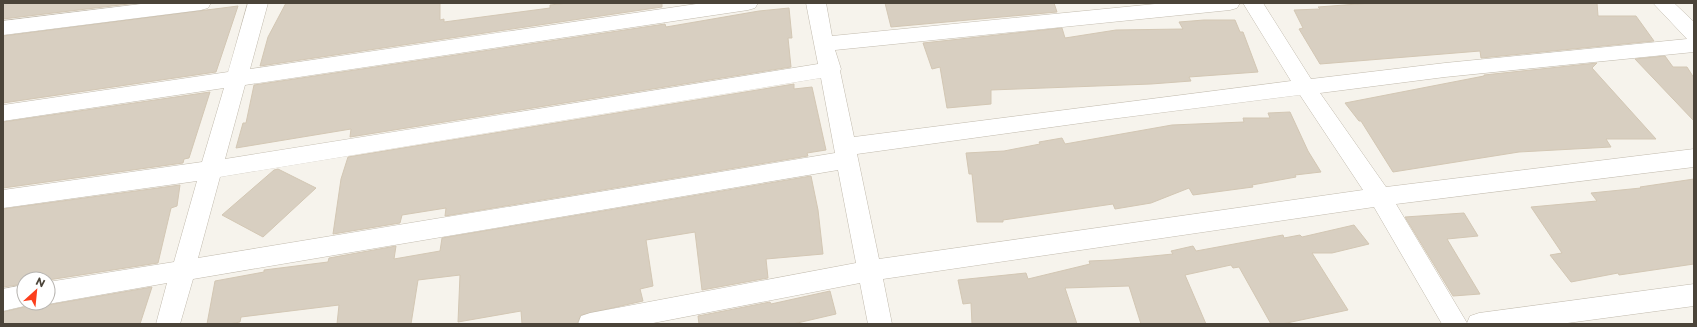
<svg xmlns="http://www.w3.org/2000/svg" width="1697" height="327" font-family="Montserrat,sans-serif">
	<style>
		.building { fill: #d8cfc1; stroke: #d3c7b4 }
		.lines { fill: none; stroke-linecap: round; stroke-linejoin: round }
		.minor-casing { stroke: #c2bbae; stroke-width: 1 }
		.minor { fill: #fff; fill-rule: evenodd }
	</style>
	<rect width="100%" height="100%" fill="#f6f3ec"/>
	<g class="building">
		<path d="M3,3H137L3,19Z"/>
		<path d="M286,3H440V20L444,19V22L550,8V5L568,3H662V7L260,66L268,37Z"/>
		<path d="M885,3H1054L1057,12L891,27Z"/>
		<path d="M1371,3H1597L1598,16H1636L1654,41L1481,58L1480,51L1320,64L1299,29L1303,28L1294,10L1320,9L1318,7Z"/>
		<path d="M238,6L216,72L3,103V36Z"/>
		<path d="M789,8L792,38H788L791,67L350,137L351,129L236,148L243,123H246L254,85L665,24L666,27L759,11Z"/>
		<path d="M1204,20H1235L1240,32H1243L1258,72L1189,77L1191,81L1151,84L991,90V104L947,108L940,67L932,69L923,43L1062,28L1065,38L1116,30L1183,29L1179,22Z"/>
		<path d="M1665,56L1673,67H1687L1694,78V121L1635,59Z"/>
		<path d="M1597,63L1592,68L1656,139H1606L1611,147L1519,152L1393,172L1361,121H1359L1345,103L1484,76V75Z"/>
		<path d="M794,84V89L812,87L826,150L807,153L808,156L445,216L446,208L402,215L400,223L333,234L341,179L348,157Z"/>
		<path d="M210,92L189,158L184,159L183,163L3,188V122Z"/>
		<path d="M1290,112L1308,151L1321,172L1295,175L1296,177L1252,185L1253,187L1193,195L1189,188L1151,203L1115,209L1113,204L1003,220V222H977L972,174H969L966,153L1004,151L1040,144L1039,142L1062,138L1065,144L1172,125L1244,122L1243,118H1270L1268,113Z"/>
		<path d="M278,169L316,188L263,237L222,215L274,170Z"/>
		<path d="M811,176L818,210L823,254L766,259L768,278L702,290L695,232L646,240L653,286L640,289L643,301L581,315L577,324H522L521,311L458,322L460,275L418,280L411,324H337L339,305L241,317L240,322L229,324H207L215,281L264,272V270L328,262L329,258L396,246L394,259L440,251L442,238Z"/>
		<path d="M1694,179V264L1619,275L1618,273L1571,282L1550,255L1562,253L1531,207L1597,201L1591,193L1641,188L1640,187Z"/>
		<path d="M180,185L177,206L171,208L158,263L48,280V279H24V284L3,287V209Z"/>
		<path d="M1464,213L1478,236L1447,239L1480,294L1453,296L1405,217Z"/>
		<path d="M1354,225L1369,244L1332,253H1312L1348,310L1282,324H1271L1239,267L1233,268L1231,265L1185,275L1206,324H1141L1129,286L1065,288L1077,324H972L971,303L963,304L958,280L1026,273L1028,279L1090,264L1089,261L1112,260L1173,254L1171,251L1193,246L1196,251L1283,235L1284,238L1300,235L1302,237Z"/>
		<path d="M152,287L140,324H3V312L33,305L34,303H45L48,305Z"/>
		<path d="M830,291L836,314L793,324H699L698,316L770,302L771,304Z"/>
	</g>
	<g class="lines">
		<defs>
			<g id="minor">
				<path d="M149,3H211L208,8L201,10L3,35V21Z"/>
				<path d="M248,3H268L250,69L703,3H758L755,8L748,10L245,85L225,159L818,64L806,3H826L832,36L1165,3H1240L1237,8L1230,10L835,50L841,69L840,71L854,137L1291,81L1243,3H1263L1311,79L1445,63L1687,39L1653,3H1674L1694,22V52L1445,77L1320,93L1386,187L1694,149V167L1396,204L1467,323L1470,316L1479,313L1694,284V306L1560,324H1442L1374,207L883,279L892,324H868L860,283L648,324H578L581,316L590,313L856,263L838,170L193,279L180,324H156L167,283L48,304L46,303H48V282L174,262L197,181L3,208V190L202,162L224,88L3,121V105L228,72ZM821,78L835,153L198,258L220,177ZM1300,95L1363,190L879,259L857,154L1103,120Z"/>
				<path d="M24,285V303L33,304L3,311V289Z"/>
			</g>
		</defs>
		<use href="#minor" class="minor-casing"/>
		<use href="#minor" class="minor"/>
	</g>
	<rect width="1697" height="327" fill="none" stroke="#4b4439" stroke-width="8"/>
	<g transform="translate(36 291) rotate(27)"><circle r="19" fill="#ffffff" stroke="#b7b4b0"/>
	<path d="M0-3L7 15L0 10L-7 15Z" fill="#fc3f1d"/>
	<text y="-6" font-size="11" font-weight="bold" text-anchor="middle" fill="#4b4439">N</text>
	</g>
</svg>
